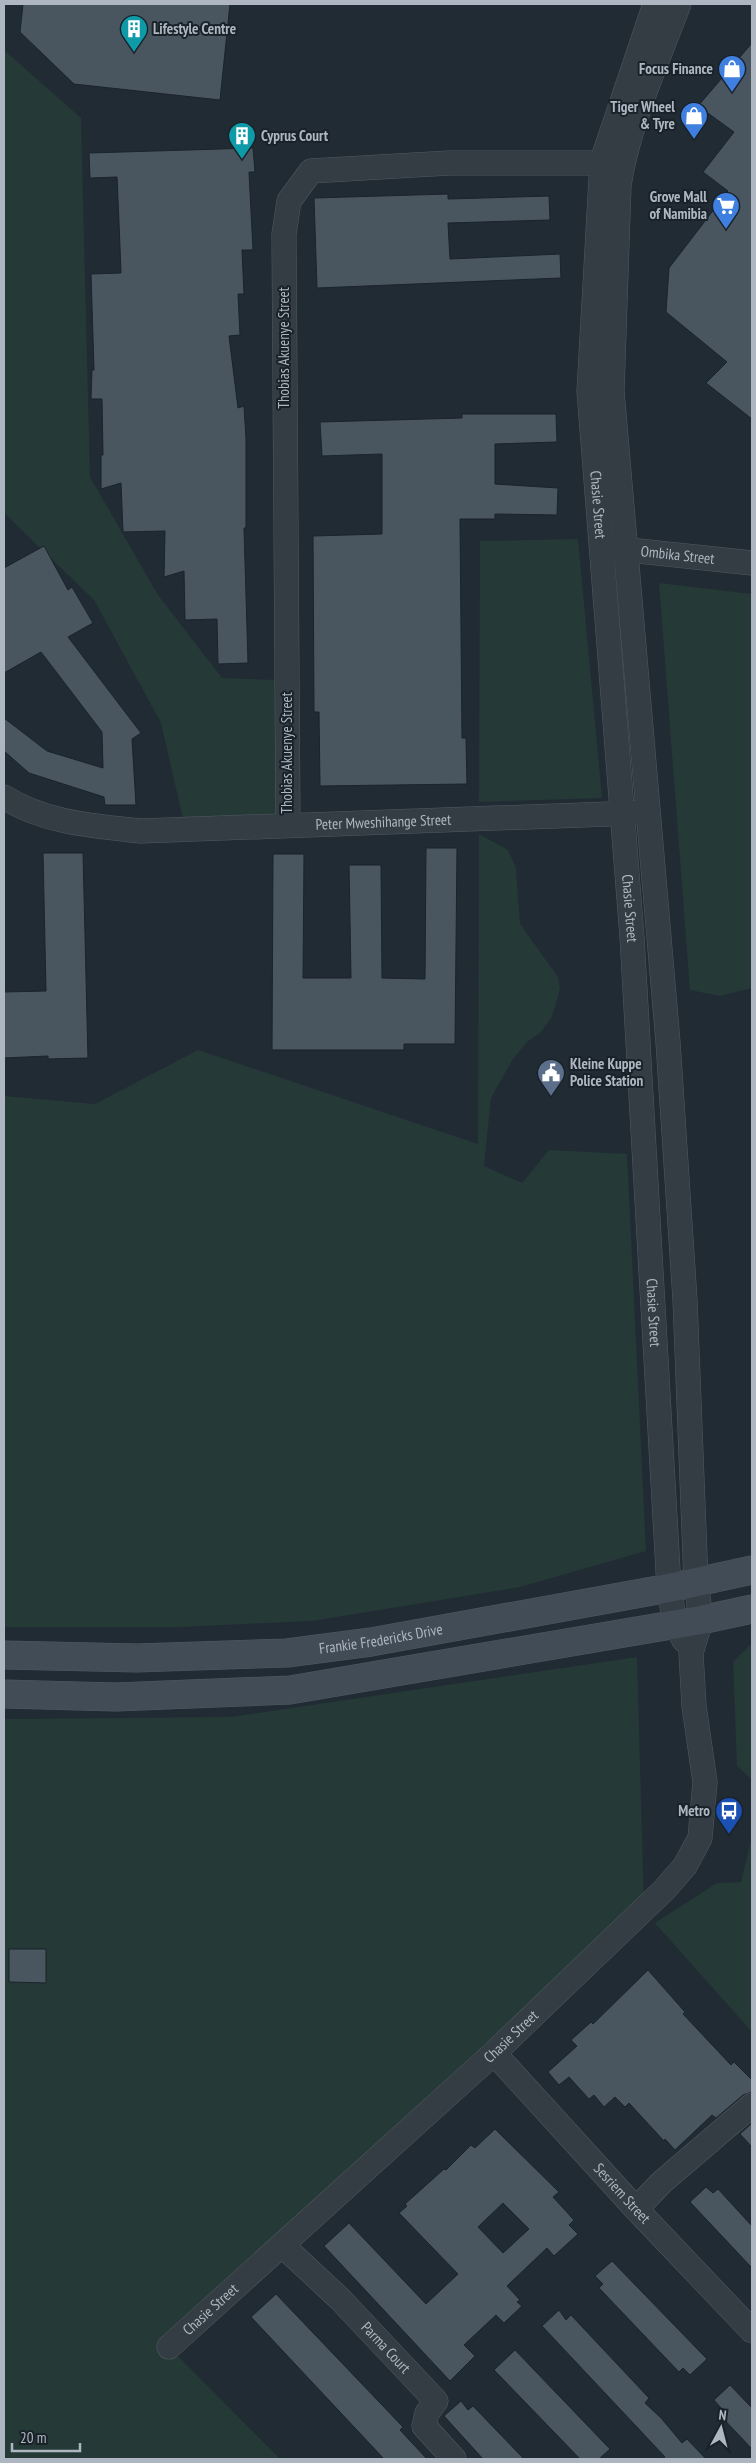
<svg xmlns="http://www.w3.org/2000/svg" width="756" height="2463" font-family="'PT Sans Narrow',sans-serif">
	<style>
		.green { fill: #253937 }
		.building { fill: #49555f; stroke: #1b232b; fill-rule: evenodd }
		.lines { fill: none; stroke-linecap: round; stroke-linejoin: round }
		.minor-casing { stroke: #515a62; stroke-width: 25 }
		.secondary-casing { stroke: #515a62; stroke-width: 29 }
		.minor { stroke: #343c44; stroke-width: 24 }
		.secondary { stroke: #424c57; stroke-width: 28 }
		.labels { text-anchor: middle; stroke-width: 4; stroke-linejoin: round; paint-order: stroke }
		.poi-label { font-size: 15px; font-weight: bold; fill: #aeb7c1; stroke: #192129; text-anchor: end }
		.street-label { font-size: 15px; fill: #aeb7c1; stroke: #192129 }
	</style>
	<rect width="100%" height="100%" fill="#212b34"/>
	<g class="green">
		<path d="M4,50L81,118L90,477L158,595L222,678L278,680L276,814L183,819L161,723L94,600L4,513Z"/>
		<path d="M578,539L602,798L479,802L480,541Z"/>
		<path d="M659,583L752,594V988L720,996L690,990Z"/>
		<path d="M479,834L508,850L516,868L520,924L558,977L560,989L552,1017L540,1033L527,1042L513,1059L491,1098L484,1166L522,1183L549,1150L627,1154L646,1551L520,1587L312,1621L178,1627H4V1096L95,1104L198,1050L478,1144Z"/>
		<path d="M752,1643V1780L737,1766L733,1662Z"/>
		<path d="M637,1657L644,1909L169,2347L280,2459H4V1719L231,1717Z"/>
		<path d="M752,1836V2032L655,1923L717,1883L741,1882Z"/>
	</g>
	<g class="building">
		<path d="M23,4H230L220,100L74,84L20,32Z"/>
		<path d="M752,43V419L706,383L727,362L666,312L669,268L728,191L703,172L734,132L698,106Z"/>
		<path d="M253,148L255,172H249L253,250H242L244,294H238L240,335L229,336L238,408L244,406L246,438V528H244L248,663L218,664L217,619L185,620L184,571L164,577L165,531L123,532L121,483L101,489V455H103L102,399H91L92,370H94L91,274L121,273L119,223L117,177L90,178L89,153Z"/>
		<path d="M448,194V199L549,196L550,220L448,223L450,259L560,254L561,278L317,288L314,198Z"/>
		<path d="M462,414H556L557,442L495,444V484L558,488L557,515L495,514V519H460L462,738H466L467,784L320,786L319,712H314L313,536L382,534V454L322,456L320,422L462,418Z"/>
		<path d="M44,546L68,590L72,587L93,623L68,637L141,733L132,739L136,805H105L104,797L29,773L4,751V718L47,751L103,768L102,732L41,652L4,673V568Z"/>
		<path d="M426,848H457L455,1044H404V1050H272L273,854H304L303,978H351L349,865H381L382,978L425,979Z"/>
		<path d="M43,853H83L88,1058L48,1059V1056L4,1058V992L46,991Z"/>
		<path d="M9,1949H46V1983L9,1982Z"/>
		<path d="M648,1970L685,2012L683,2014L731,2065L734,2062L752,2080V2092L743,2095L716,2118L712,2115L675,2150L665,2139L664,2141L629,2103L625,2107L615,2097L604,2107L594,2095L589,2099L569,2077L559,2085L548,2072L577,2046L571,2040L591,2022L593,2024Z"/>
		<path d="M752,2123V2147L740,2134Z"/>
		<path d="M495,2129L559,2192L553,2197L574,2220L569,2225L578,2234L554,2256L547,2248L507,2286L520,2300L517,2302L522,2306L504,2323L496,2315L464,2345L475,2356L450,2381L324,2246L349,2223L426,2304L458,2274L399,2213L407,2206L405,2204L444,2169L446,2170L471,2145L475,2148ZM503,2203L529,2229L503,2253L478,2227Z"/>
		<path d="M706,2187L713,2193L718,2189L752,2226V2268L690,2202Z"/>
		<path d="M612,2261L707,2359L690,2375L683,2368L679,2372L599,2288L603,2284L595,2276Z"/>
		<path d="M276,2294L403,2427L400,2430L427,2459H384L251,2317Z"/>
		<path d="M559,2310L566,2320L571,2315L649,2398L645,2403L661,2418L682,2443L687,2439L706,2459H662L665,2457L542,2326Z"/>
		<path d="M515,2350L610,2449L599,2459H580L494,2370Z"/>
		<path d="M730,2385L752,2408V2449L717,2412L721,2408L714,2400Z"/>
		<path d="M461,2401L468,2410L473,2406L524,2459H483L444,2416Z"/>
	</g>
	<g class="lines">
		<defs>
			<g id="minor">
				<path id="s1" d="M655,4L602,161L589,391L632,937L669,1588L675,1624L684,1640"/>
				<path id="s2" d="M610,548L752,563"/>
				<path id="s3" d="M4,797C45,823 94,826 141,831L636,813"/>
				<path d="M288,824L284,234L289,201L311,171L449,163H618"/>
				<path id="s4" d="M494,2053L636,2209L752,2331"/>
				<path d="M636,2209L662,2182L752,2105"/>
				<path id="s5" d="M282,2245L340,2299L436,2401L427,2413L424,2426L454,2459"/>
				<path id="s6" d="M169,2347L494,2053L664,1890L685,1866L700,1838L705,1782L694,1706L691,1653L701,1620L696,1582L685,1300L668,1042L612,391L619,185C629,122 657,63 679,4"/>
			</g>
			<g id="secondary">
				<path id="s7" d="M4,1655L137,1658L287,1653L371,1642L669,1588L752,1570"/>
				<path d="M4,1694L116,1697L290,1690L701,1620L752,1609"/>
			</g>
		</defs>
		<use href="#minor" class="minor-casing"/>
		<use href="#secondary" class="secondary-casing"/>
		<use href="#minor" class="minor"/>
		<use href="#secondary" class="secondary"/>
	</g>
	<defs>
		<symbol id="building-pin" viewBox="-11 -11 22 30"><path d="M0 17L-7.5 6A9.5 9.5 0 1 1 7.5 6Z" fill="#0f9aa8" stroke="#192129"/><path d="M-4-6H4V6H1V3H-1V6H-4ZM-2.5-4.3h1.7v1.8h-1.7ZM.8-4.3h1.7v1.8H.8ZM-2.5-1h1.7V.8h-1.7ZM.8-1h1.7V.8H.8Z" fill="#fff"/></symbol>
		<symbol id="shop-pin" viewBox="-11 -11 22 30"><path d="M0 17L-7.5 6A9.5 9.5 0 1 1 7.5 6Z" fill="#3f7fe0" stroke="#192129"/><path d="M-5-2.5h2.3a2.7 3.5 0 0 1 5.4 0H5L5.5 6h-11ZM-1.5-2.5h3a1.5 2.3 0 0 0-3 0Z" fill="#fff"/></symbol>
		<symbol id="supermarket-pin" viewBox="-11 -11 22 30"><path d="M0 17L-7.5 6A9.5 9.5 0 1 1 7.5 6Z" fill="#3f7fe0" stroke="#192129"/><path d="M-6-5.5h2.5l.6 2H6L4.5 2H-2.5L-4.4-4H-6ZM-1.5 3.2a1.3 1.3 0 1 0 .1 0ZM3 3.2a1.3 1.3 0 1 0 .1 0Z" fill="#fff"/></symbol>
		<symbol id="civic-pin" viewBox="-11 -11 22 30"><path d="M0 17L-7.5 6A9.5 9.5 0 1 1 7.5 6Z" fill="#5c6f8a" stroke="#192129"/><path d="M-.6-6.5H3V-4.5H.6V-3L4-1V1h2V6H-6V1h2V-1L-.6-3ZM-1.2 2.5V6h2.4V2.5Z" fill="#fff"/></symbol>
		<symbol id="bus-pin" viewBox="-11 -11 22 30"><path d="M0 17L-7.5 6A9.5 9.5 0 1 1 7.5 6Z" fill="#1a4fb4" stroke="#192129"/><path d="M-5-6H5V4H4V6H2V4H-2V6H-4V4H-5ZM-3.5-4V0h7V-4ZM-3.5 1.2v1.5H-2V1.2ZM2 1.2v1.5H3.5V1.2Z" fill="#fff"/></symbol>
	</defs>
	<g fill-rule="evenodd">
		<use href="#building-pin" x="118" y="13" width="32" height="43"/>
		<use href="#shop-pin" x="716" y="53" width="32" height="43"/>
		<use href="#shop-pin" x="678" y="100" width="32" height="43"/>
		<use href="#building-pin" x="226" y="120" width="32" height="43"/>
		<use href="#supermarket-pin" x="710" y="190" width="32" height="43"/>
		<use href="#civic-pin" x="535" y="1057" width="32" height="43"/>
		<use href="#bus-pin" x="713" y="1795" width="32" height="43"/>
	</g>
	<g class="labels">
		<g class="poi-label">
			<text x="153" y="34" text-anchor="start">Lifestyle Centre</text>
			<text x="713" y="74">Focus Finance</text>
			<text x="675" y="112">Tiger Wheel<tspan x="675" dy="17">&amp; Tyre</tspan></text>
			<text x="261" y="141" text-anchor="start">Cyprus Court</text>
			<text x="707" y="202">Grove Mall<tspan x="707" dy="17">of Namibia</tspan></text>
			<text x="570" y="1069" text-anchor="start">Kleine Kuppe<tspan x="570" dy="17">Police Station</tspan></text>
			<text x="710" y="1816">Metro</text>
		</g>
		<g class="street-label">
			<text transform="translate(284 348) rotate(-90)" y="5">Thobias Akuenye Street</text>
			<text dy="5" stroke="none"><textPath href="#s1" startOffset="510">Chasie Street</textPath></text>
			<text dy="5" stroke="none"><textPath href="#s2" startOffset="68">Ombika Street</textPath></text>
			<text transform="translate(287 753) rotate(-90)" y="5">Thobias Akuenye Street</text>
			<text dy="5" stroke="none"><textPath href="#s3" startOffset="385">Peter Mweshihange Street</textPath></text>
			<text dy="5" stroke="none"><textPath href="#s1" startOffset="915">Chasie Street</textPath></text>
			<text dy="5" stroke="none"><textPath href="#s1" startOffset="1320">Chasie Street</textPath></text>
			<text dy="5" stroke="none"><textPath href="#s7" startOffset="378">Frankie Fredericks Drive</textPath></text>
			<text dy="5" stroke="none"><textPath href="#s6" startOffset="462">Chasie Street</textPath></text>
			<text dy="5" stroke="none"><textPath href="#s4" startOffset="190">Sesriem Street</textPath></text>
			<text dy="5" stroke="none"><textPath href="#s6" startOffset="56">Chasie Street</textPath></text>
			<text dy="5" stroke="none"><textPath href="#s5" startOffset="146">Parma Court</textPath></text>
		</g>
	</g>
	<rect width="756" height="2463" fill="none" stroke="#aeb7c1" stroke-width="10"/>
	<g transform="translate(721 2428) rotate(7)" stroke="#192129" stroke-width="4" paint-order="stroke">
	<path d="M0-4L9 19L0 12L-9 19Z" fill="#aeb7c1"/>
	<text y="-8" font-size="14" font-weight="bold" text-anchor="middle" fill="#aeb7c1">N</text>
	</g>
	<path d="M12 2443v8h68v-8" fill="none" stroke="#aeb7c1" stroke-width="2.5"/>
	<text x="20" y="2443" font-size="15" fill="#aeb7c1" stroke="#192129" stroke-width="4" paint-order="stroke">20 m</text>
</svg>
